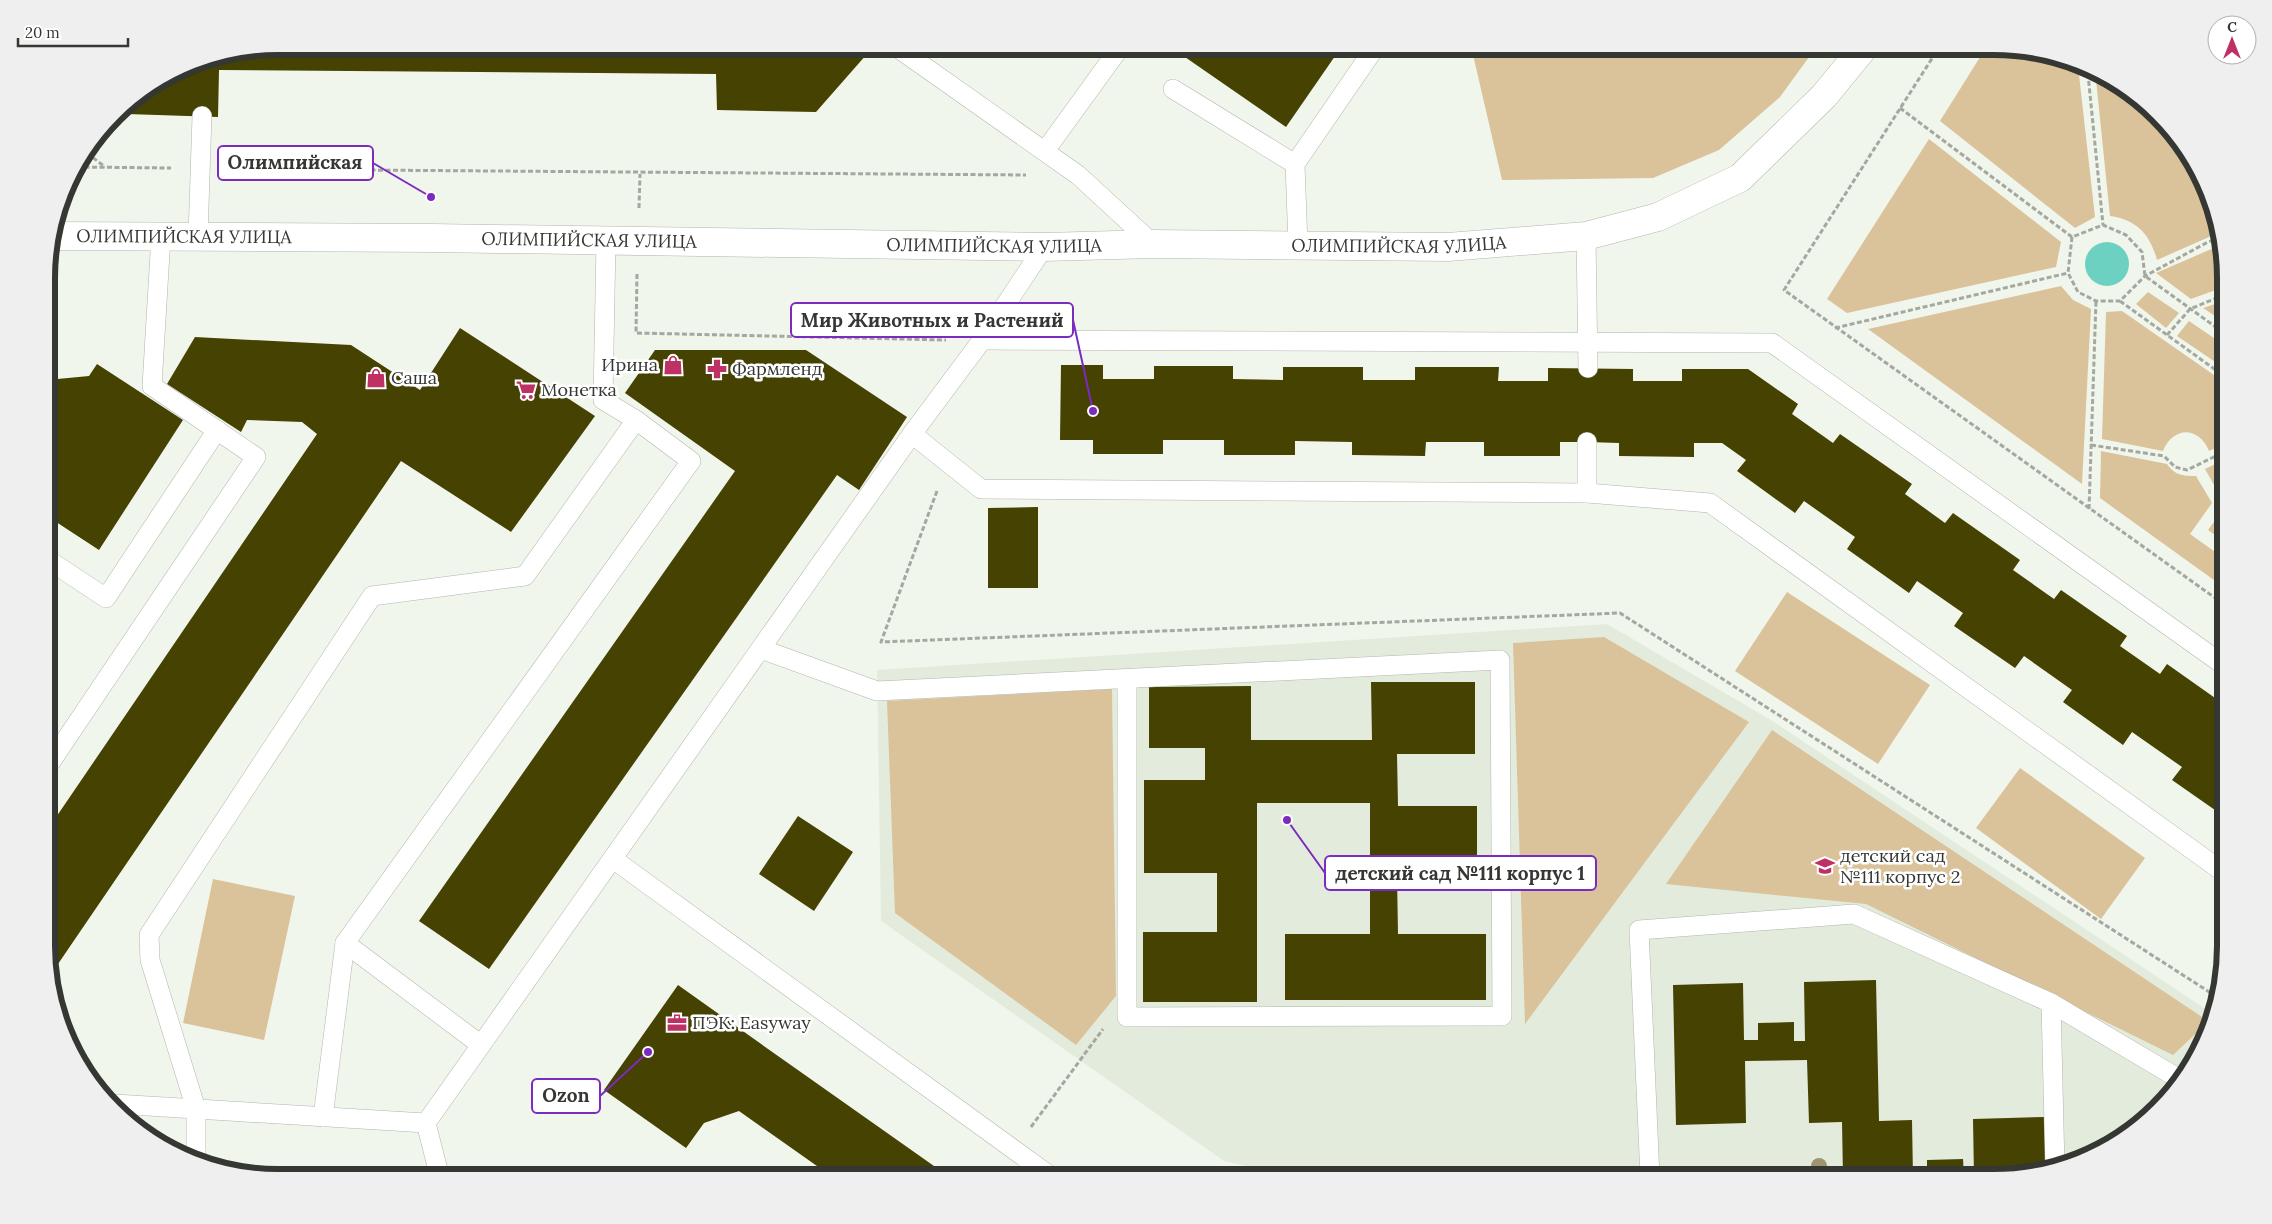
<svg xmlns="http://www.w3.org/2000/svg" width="2272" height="1224" font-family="Lora,serif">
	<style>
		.built { fill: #e3ecdc }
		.green { fill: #dac29b }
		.water { fill: #6dd1c2 }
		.building { fill: #454202 }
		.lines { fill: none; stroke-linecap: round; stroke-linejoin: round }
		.service-casing { stroke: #b1b6ad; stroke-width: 20 }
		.tertiary-casing { stroke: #b1b6ad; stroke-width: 29 }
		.path { stroke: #a4a8a0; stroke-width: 3; stroke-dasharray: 5 2.5; stroke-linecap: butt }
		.service { stroke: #fff; stroke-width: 19 }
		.tertiary { stroke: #fff; stroke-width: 28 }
		.tree { fill: #a09572 }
		.labels { text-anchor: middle; stroke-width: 5; stroke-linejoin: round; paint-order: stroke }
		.street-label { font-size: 18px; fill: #353733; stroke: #fff }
		.poi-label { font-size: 18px; fill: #353733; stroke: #fff; text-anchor: start }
		.rim { fill: none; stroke: #353733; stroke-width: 6 }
		.leader { fill: none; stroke: #7b2cbf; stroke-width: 2 }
		.callout-dot { fill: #7b2cbf; stroke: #fff; stroke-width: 2 }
		.callout { fill: #fff; stroke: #7b2cbf; stroke-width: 2 }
		.callout-label { font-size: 19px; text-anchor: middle; font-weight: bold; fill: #353733 }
	</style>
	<rect width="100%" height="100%" fill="#f0f6ec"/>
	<path class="built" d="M1607,624L1771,720L2210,1012L2202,1049L2168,1099L2123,1139L2068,1166L2009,1177H1295L1224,1161L881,921L877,670Z"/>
	<g class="green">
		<path d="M1471,46H1817L1780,97L1719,150L1653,178L1502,180Z"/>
		<path d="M1987,46L2078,66L2095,217L2075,228L1940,121Z"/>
		<path d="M2095,70L2147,104L2187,149L2218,233L2157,260C2150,234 2137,220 2110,216Z"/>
		<path d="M1929,139L2061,242L2056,267L1847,313L1827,299Z"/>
		<path d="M2223,244L2224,287L2191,299L2156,273Z"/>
		<path d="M2061,286L2073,300L2091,309L2082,484L1868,329Z"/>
		<path d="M2148,292L2179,313L2166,328L2136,304Z"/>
		<path d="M2224,301V322L2203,308Z"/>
		<path d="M2122,311L2224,382V444L2209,451C2199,426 2173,426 2163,451L2102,439L2106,312Z"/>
		<path d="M2189,321L2224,345V368L2177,336Z"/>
		<path d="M2101,451L2167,464C2175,475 2182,476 2196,476L2212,503L2190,534L2225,559V588L2100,498Z"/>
		<path d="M2224,460V487L2219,494L2205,469Z"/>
		<path d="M2225,507V542L2208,530Z"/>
		<path d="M1787,592L1930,685L1878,764L1735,671Z"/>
		<path d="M1604,637L1749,722L1525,1024L1513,643Z"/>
		<path d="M1112,689L1116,996L1076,1045L895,913L887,701Z"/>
		<path d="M1772,730L2208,1021V1022L2173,1055L1866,904L1666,884Z"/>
		<path d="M2020,768L2145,858L2101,919L1976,828Z"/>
		<path d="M213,879L295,896L264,1040L183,1023Z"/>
	</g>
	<circle class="water" cx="2107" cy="264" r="22"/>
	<g class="building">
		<path d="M278,46H874L816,112L717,110L716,74L219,70L218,117L127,114L121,110L125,104L189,64Z"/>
		<path d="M1188,46H1342L1286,127L1182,55Z"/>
		<path d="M460,328L595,416L511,532L401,461L58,964L48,958V829L317,434L302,422L247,420L241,432L167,384L195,337L351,345L420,390Z"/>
		<path d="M655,350H806L907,417L859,490L837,475L489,969L419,921L735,471L625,393Z"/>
		<path d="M97,364L183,420L99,550L47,516V380L89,376Z"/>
		<path d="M1061,365H1103V379H1154V366H1233V379L1283,380V367H1363V380H1415V367H1499L1498,381H1548V368L1633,369V381H1682V369H1748L1798,404L1792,414L1833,443L1840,434L1912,484L1905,494L1945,523L1953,513L2020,560L2013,570L2054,599L2061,590L2127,636L2120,646L2160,674L2167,664L2225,705V817L2172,780L2182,767L2132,732L2123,745L2063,702L2072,690L2024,656L2015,668L1954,626L1963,613L1917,581L1909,593L1847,549L1855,537L1804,501L1795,513L1737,471L1746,460L1722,443H1694V457L1619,456V443L1587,442H1560V456H1484V442H1426L1425,456L1352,455V442L1295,441V455H1224V440H1163V454H1093V440H1060Z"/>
		<path d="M1038,507V588H988V508Z"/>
		<path d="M1371,682H1475V754H1397L1398,806H1477V876H1397L1398,934H1486V1000H1285V934H1370V803H1257V1002H1143V932H1217V873H1144V780H1205V748H1149V687L1251,686V740H1372Z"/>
		<path d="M798,816L853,852L814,911L759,874Z"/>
		<path d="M1876,980L1879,1121L1912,1120L1913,1177H1843L1842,1122L1809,1123L1807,1060L1745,1061L1746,1123L1676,1125L1673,985L1743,983L1744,1040H1758V1023L1794,1022V1041H1805L1804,982Z"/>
		<path d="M678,985L778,1056L951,1178H834L739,1111L704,1123L686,1148L604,1090Z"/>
		<path d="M2045,1117L2046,1170L2009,1177H1974L1973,1119Z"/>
		<path d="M1963,1159L1964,1177H1927V1160Z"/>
	</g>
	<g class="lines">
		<defs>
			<g id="service">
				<path d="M895,46L1078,175L1153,244"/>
				<path d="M1173,89L1295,164"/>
				<path d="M1045,151L1121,46"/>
				<path d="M198,236L202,116"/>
				<path d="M1586,236L1588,368"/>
				<path d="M1298,245L1295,164L1376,46"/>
				<path d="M982,340L1772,343L2225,666"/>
				<path d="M912,434L981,489L1587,493L1710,503L2226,874"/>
				<path d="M1587,493V442"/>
				<path d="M47,559L106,598L217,430"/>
				<path d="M761,649L877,691L1500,660L1502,1016L1127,1017V679"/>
				<path d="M48,766L256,457L152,386L161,236"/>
				<path d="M613,859L1053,1178"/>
				<path d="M345,943L481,1045"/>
				<path d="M2051,1003L2055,1168"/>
				<path d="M115,1104L426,1123L912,434L982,340L1044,247"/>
				<path d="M323,1117L345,943L691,461L636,420L603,400L606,242"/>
				<path d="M426,1123L440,1178"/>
				<path d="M196,1159V1109L150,960L149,935L372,596L525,576L636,420"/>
				<path d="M1650,1177L1639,930L1854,914L2051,1003L2181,1080"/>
			</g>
			<g id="tertiary">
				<path id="s1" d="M54,236L433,238L1044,247L1153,244L1448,247L1586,236L1658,217L1740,178L1824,96L1865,46"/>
			</g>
		</defs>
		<use href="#service" class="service-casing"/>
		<use href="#tertiary" class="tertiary-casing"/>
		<g class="path">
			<path d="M1940,46L1784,290L2225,605"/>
			<path d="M2084,67L2088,74L2103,225"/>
			<path d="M1900,108L2072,237L2103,225L2126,235L2142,252L2145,276L2224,333"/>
			<path d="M87,153L105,167"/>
			<path d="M77,167L171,168"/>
			<path d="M228,169L1026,175"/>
			<path d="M639,208L640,174"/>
			<path d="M2072,237L2068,273L2078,292L2096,301H2120L2145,276L2208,242L2220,238"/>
			<path d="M637,274L636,333L946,340"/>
			<path d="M2120,301L2224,376"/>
			<path d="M1835,328L2068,273"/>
			<path d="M2167,335L2190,309L2224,295"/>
			<path d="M2091,445L2164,456L2175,467L2187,470L2224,452"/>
			<path d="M937,491L881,642L1620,613L2214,995"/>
			<path d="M2089,509L2096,301"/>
			<path d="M1031,1127L1103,1029"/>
		</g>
		<use href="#service" class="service"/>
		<use href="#tertiary" class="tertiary"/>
	</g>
	<circle class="tree" cx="1819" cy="1166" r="8"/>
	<defs>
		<symbol id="shop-bare" viewBox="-9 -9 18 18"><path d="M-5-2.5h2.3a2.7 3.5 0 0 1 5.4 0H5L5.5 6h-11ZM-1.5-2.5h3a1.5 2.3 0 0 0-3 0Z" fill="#bd3164" stroke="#fff" stroke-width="2.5" paint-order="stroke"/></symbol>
		<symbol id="pharmacy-bare" viewBox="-9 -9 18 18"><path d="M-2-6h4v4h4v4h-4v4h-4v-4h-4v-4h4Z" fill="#bd3164" stroke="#fff" stroke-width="2.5" paint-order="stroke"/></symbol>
		<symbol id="supermarket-bare" viewBox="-9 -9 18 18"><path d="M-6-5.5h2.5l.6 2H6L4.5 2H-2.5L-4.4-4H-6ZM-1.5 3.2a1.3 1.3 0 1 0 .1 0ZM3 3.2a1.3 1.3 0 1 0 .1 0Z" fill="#bd3164" stroke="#fff" stroke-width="2.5" paint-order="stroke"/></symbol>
		<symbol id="school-bare" viewBox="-9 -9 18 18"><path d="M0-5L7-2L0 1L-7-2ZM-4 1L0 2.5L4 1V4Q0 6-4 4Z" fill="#bd3164" stroke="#fff" stroke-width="2.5" paint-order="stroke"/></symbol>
		<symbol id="office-bare" viewBox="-9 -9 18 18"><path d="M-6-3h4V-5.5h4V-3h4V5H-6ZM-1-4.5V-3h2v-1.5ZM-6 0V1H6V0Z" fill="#bd3164" stroke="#fff" stroke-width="2.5" paint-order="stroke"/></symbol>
	</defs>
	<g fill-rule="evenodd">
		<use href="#shop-bare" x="659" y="351" width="28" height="28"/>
		<use href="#pharmacy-bare" x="703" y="355" width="28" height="28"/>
		<use href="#shop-bare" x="362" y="364" width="28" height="28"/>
		<use href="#supermarket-bare" x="512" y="376" width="28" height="28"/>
		<use href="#school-bare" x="1811" y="852" width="28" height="28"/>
		<use href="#office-bare" x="663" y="1009" width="28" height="28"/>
	</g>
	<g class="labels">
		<g class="street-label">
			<text dy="6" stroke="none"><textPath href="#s1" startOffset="130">ОЛИМПИЙСКАЯ УЛИЦА</textPath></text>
			<text dy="6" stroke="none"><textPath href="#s1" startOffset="535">ОЛИМПИЙСКАЯ УЛИЦА</textPath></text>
			<text dy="6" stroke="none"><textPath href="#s1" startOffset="1345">ОЛИМПИЙСКАЯ УЛИЦА</textPath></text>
			<text dy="6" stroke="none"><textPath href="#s1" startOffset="940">ОЛИМПИЙСКАЯ УЛИЦА</textPath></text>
		</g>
		<g class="poi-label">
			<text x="658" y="371" text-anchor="end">Ирина</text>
			<text x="732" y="375">Фармленд</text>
			<text x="391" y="384">Саша</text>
			<text x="541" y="396">Монетка</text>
			<text x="1840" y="862">детский сад<tspan x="1840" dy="21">№111 корпус 2</tspan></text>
			<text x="692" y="1029">ПЭК: Easyway</text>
		</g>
	</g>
	<path d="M0 0H2272V1224H0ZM278 55H1994A223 223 0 0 1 2217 278V946A223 223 0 0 1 1994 1169H278A223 223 0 0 1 55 946V278A223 223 0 0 1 278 55Z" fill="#efefef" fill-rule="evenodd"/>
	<path class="rim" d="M278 55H1994A223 223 0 0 1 2217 278V946A223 223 0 0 1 1994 1169H278A223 223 0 0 1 55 946V278A223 223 0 0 1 278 55Z"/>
	<path class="leader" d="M431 197L373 163M1093 411L1073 320M1287 820L1325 873M648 1052L600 1096"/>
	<g class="callout-dot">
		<circle cx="431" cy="197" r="5"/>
		<circle cx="1093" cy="411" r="5"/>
		<circle cx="1287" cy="820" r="5"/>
		<circle cx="648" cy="1052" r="5"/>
	</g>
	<g class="callout">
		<rect x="218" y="146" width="155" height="34" rx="5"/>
		<rect x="791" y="303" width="282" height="34" rx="5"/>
		<rect x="1325" y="856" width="271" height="34" rx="5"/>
		<rect x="532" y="1079" width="68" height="34" rx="5"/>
	</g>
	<g class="callout-label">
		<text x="295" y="169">Олимпийская</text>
		<text x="932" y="327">Мир Животных и Растений</text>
		<text x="1460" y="880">детский сад №111 корпус 1</text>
		<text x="566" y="1102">Ozon</text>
	</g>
	<g transform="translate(2232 40)"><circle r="24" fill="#ffffff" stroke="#aeafad"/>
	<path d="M0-4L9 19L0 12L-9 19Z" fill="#bd3164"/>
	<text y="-8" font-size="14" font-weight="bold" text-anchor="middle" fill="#353733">С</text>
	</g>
	<path d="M18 38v8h110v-8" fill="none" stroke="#353733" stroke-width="2.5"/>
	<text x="25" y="38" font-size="15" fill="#353733" stroke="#ffffff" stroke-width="4" paint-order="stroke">20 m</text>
</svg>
